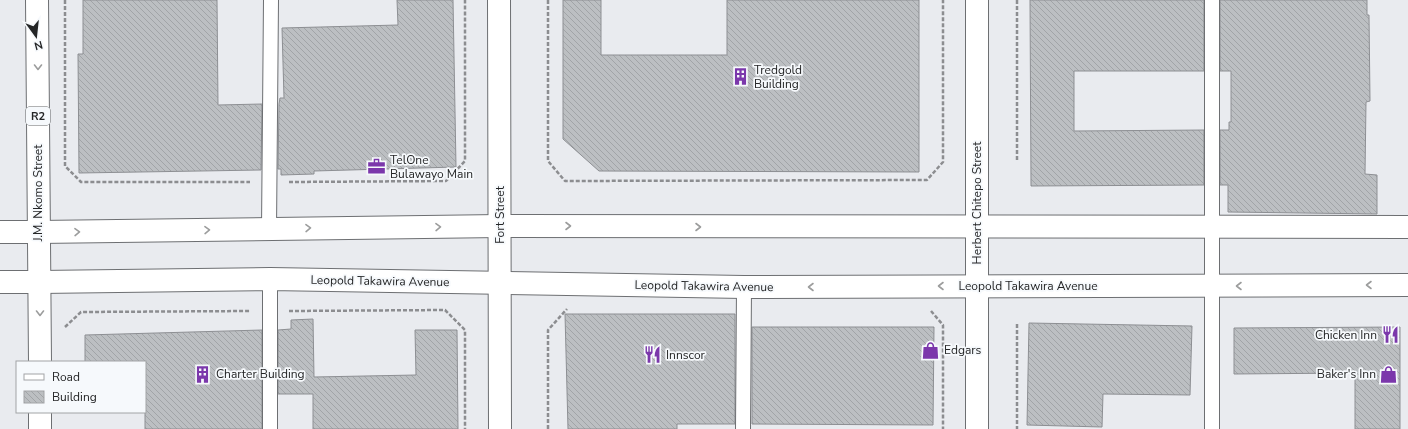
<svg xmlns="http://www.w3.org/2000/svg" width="1408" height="429" font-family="'Nunito Sans',sans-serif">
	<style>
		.building { fill: url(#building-back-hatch); stroke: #8d8f93 }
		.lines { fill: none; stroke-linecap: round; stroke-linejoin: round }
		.lane-casing { stroke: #6d6f72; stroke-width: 16 }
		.street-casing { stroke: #6d6f72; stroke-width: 24 }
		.secondary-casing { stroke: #6d6f72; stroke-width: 24 }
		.highway-casing { stroke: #6d6f72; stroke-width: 24 }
		.path { stroke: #8c8d90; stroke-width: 2.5; stroke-dasharray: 4 2; stroke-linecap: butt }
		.lane { stroke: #fff; stroke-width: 14 }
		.street { stroke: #fff; stroke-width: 22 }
		.secondary { stroke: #fff; stroke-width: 22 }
		.highway { stroke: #fff; stroke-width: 22 }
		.oneway { stroke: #9c9d9d }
		.labels { text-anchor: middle; stroke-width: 3.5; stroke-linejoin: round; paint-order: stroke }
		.shield { fill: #f6f9fc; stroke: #636566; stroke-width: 1 }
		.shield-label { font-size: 11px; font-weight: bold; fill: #242526 }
		.poi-label { font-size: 12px; fill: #242526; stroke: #f6f9fc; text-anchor: start }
		.street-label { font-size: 12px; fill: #242526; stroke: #f6f9fc }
	</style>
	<defs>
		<pattern id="building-back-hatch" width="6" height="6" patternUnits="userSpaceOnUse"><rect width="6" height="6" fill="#bcbfc2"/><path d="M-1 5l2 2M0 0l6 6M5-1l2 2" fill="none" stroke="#a1a4a7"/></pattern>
	</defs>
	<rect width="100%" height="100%" fill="#e9ebef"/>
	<g class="building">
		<path d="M83,0H217L218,105L262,104L261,170L79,173L78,54H83Z"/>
		<path d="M397,0H453L456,167L314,171V174L281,175V169H278L279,104L280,98H284L282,28L398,25Z"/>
		<path d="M563,0H601V55H727V0H919V172L599,171L563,139Z"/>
		<path d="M1030,0H1204V71H1074V131L1204,130V185L1031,186Z"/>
		<path d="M1220,0H1367V15H1369L1370,101L1366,102L1365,174L1377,175V214L1228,212V185H1220V130H1229V122H1231V71H1220Z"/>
		<path d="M565,314H735V424H677V429H568Z"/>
		<path d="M313,319L314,377L416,375L415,330H457L458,429H313V394H278V330L291,329V320Z"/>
		<path d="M1029,323L1192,326L1190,395L1103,394L1102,427L1027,425Z"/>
		<path d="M752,327H934L933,425L752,424Z"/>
		<path d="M1400,327V429H1355V373L1234,374V328Z"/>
		<path d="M262,330V429H145V362H85V335Z"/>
	</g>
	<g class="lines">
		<defs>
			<g id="lane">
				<path d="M1212,0V429"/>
				<path d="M269,229L271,0"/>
				<path d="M270,279V429"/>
				<path d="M743,429L744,287"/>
			</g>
			<g id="street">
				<path d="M499,0L500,429"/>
				<path d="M38,232L500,226L1408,227"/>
				<path d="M40,282L270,279L744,287L1408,285"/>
			</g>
			<path id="secondary" d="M977,429V0"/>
			<g id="highway">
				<path d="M37,0L40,362"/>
				<path d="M0,232H38"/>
				<path d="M0,282H40"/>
				<path d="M40,412V429"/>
			</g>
		</defs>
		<use href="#lane" class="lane-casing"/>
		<use href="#street" class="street-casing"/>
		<use href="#secondary" class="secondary-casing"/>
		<use href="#highway" class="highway-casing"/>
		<g class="path">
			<path d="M65,0V166L81,182H250"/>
			<path d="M548,0V161L565,181L927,180L943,162V0"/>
			<path d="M1017,0V162"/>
			<path d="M289,182L446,181L465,161V0"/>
			<path d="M289,311L445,310L465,330V429"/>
			<path d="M931,311L943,325V429"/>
			<path d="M1017,324V429"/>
			<path d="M65,327L81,312L250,311"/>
			<path d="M548,429V330L567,309"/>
		</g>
		<use href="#lane" class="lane"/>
		<use href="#street" class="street"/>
		<use href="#secondary" class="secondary"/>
		<use href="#highway" class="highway"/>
	</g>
	<defs><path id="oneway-chevron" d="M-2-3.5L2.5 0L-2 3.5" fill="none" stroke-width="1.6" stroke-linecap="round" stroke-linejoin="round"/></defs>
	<g class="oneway">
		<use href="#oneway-chevron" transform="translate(38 67) rotate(90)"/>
		<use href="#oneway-chevron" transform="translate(568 226)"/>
		<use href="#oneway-chevron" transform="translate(438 227) rotate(-1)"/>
		<use href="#oneway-chevron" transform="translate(698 227)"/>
		<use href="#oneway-chevron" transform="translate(308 228) rotate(-1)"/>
		<use href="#oneway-chevron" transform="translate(207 230) rotate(-1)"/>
		<use href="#oneway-chevron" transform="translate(77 232) rotate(-1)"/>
		<use href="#oneway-chevron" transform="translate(1369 285) rotate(180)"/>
		<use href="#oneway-chevron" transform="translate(941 286) rotate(-180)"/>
		<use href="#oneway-chevron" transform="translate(1239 286) rotate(180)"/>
		<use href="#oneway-chevron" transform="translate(811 287) rotate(180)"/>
		<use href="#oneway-chevron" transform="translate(40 313) rotate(90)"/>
	</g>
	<defs>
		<symbol id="building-bare" viewBox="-9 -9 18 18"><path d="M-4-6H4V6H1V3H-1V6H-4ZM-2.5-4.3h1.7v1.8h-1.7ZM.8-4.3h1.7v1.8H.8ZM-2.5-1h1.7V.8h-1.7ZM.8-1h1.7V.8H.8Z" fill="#7b37ab" stroke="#f6f9fc" stroke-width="2.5" paint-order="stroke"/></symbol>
		<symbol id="office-bare" viewBox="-9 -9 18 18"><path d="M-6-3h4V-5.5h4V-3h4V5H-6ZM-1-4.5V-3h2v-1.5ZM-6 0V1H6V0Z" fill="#7b37ab" stroke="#f6f9fc" stroke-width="2.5" paint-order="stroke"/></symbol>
		<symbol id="restaurant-bare" viewBox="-9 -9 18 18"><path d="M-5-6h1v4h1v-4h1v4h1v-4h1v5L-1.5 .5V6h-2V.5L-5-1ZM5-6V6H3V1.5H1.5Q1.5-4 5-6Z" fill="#7b37ab" stroke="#f6f9fc" stroke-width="2.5" paint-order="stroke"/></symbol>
		<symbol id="shop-bare" viewBox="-9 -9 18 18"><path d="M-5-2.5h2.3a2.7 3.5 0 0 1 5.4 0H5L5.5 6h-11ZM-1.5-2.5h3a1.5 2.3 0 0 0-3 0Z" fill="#7b37ab" stroke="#f6f9fc" stroke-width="2.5" paint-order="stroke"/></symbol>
	</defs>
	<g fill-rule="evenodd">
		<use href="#building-bare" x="728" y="64" width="25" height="25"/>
		<use href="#office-bare" x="364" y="154" width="25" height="25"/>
		<use href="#restaurant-bare" x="1378" y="322" width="25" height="25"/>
		<use href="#shop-bare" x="918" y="338" width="25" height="25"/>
		<use href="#restaurant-bare" x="640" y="342" width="25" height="25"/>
		<use href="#building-bare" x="190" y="362" width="25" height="25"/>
		<use href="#shop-bare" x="1376" y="362" width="25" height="25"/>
	</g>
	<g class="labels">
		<rect class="shield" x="26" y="107" width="24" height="18" rx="3"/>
		<g class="shield-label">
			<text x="38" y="120">R2</text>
		</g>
		<g class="poi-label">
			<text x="754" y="74">Tredgold<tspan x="754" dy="14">Building</tspan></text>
			<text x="390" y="164">TelOne<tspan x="390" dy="14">Bulawayo Main</tspan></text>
			<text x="1377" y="339" text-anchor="end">Chicken Inn</text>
			<text x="944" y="354">Edgars</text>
			<text x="666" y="359">Innscor</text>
			<text x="216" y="378">Charter Building</text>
			<text x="1376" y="378" text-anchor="end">Baker's Inn</text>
		</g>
		<g class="street-label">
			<text transform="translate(38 193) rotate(-90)" y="4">J.M. Nkomo Street</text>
			<text transform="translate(977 203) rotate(-90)" y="4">Herbert Chitepo Street</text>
			<text transform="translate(500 215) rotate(-90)" y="4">Fort Street</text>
			<text transform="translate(380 281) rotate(1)" y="4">Leopold Takawira Avenue</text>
			<text transform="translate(704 286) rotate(1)" y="4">Leopold Takawira Avenue</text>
			<text x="1028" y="290">Leopold Takawira Avenue</text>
		</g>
	</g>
	<rect x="16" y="361" width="130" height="52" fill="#f6f9fc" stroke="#a2a4a6"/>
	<rect x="24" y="374" width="20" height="6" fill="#ffffff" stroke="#a2a4a6"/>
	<text x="52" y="381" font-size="12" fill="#242526">Road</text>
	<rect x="24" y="391" width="20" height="12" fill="url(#building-back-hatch)" stroke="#a2a4a6"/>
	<text x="52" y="401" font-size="12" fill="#242526">Building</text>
	<g transform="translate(36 36) rotate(165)" stroke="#f6f9fc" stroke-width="3" paint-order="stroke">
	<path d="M0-3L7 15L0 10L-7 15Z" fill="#242526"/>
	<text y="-6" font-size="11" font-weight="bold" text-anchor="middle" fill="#242526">N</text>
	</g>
</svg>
